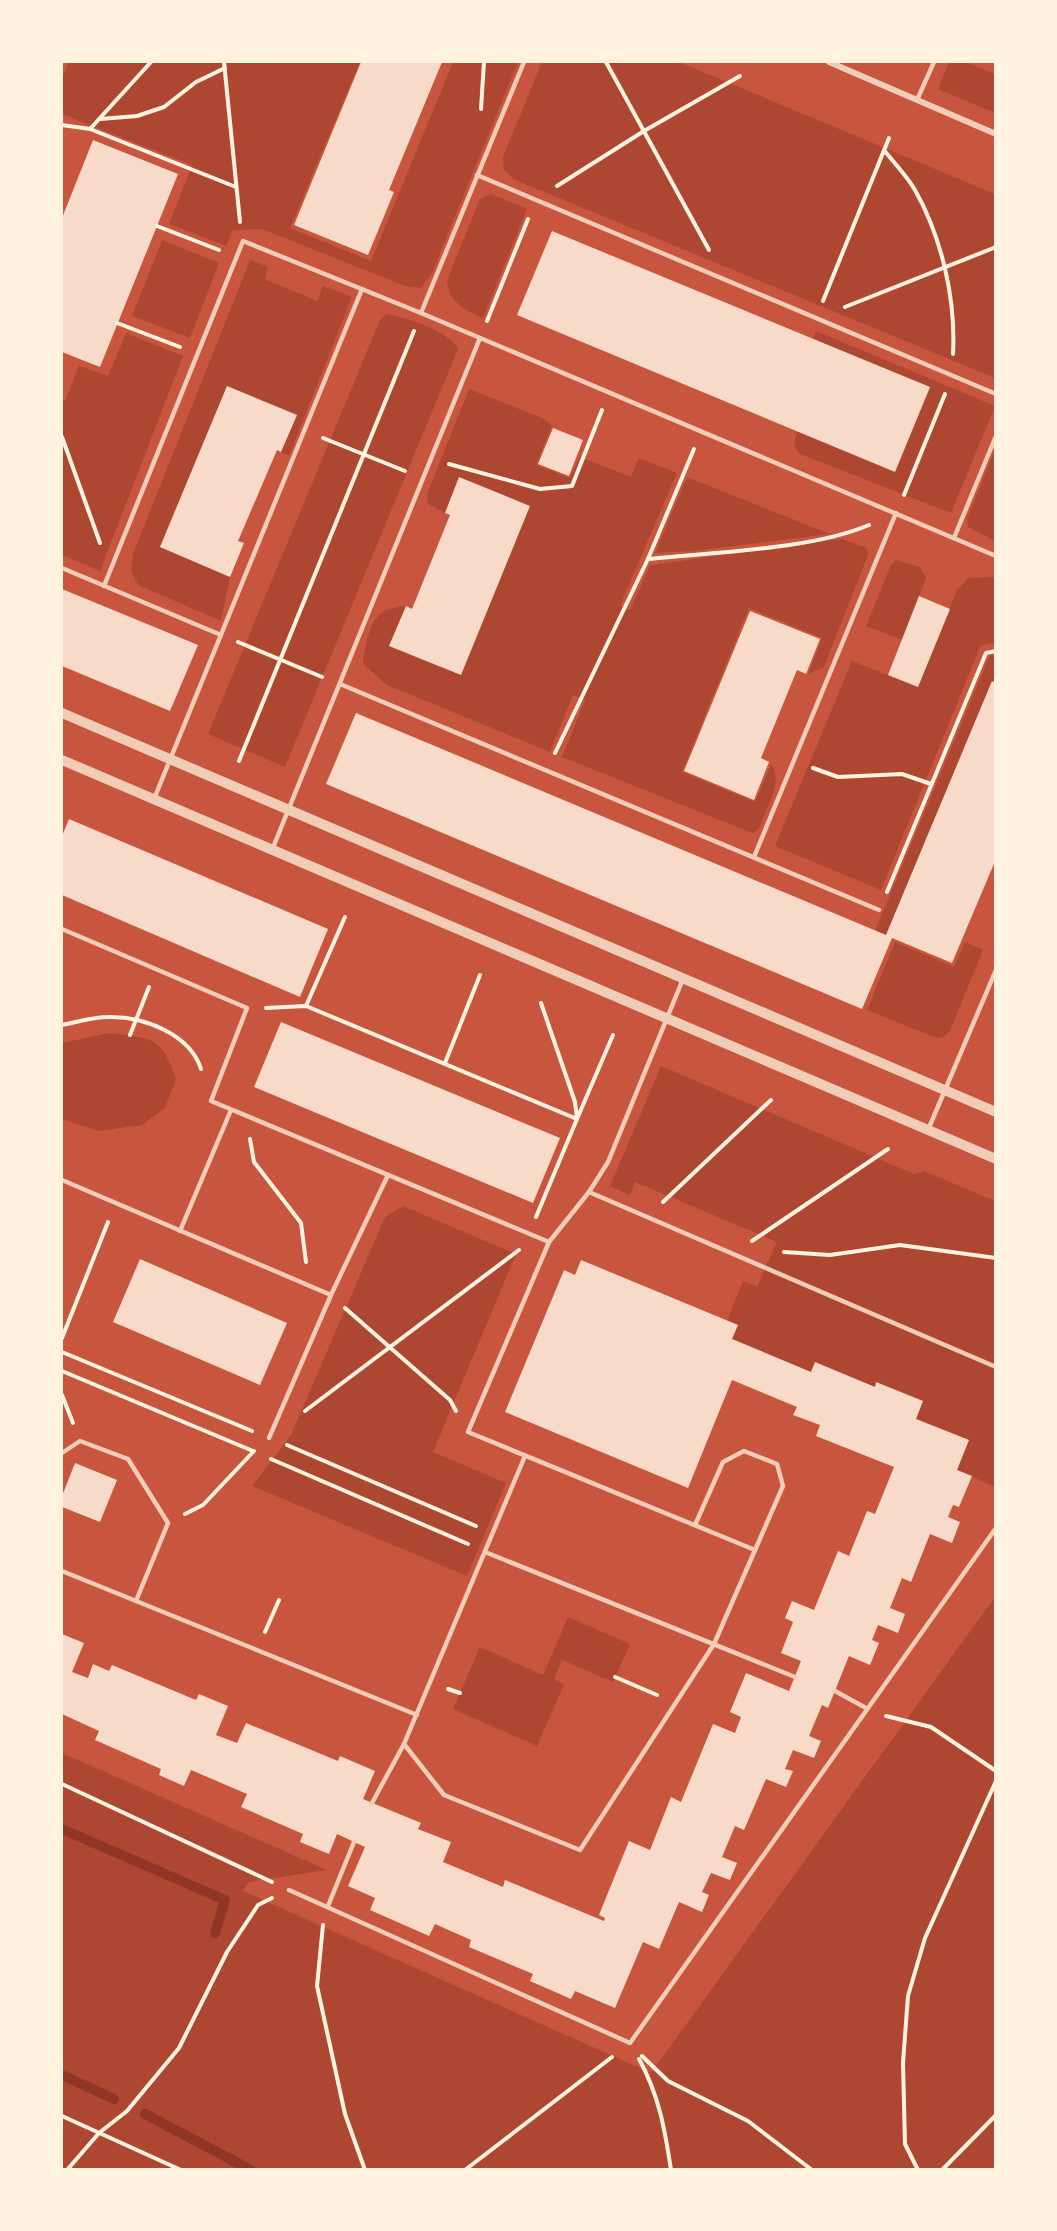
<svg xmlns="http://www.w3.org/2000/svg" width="1057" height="2231" font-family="'Source Sans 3',sans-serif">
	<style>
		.green { fill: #ae4732 }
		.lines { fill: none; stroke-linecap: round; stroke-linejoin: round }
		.stream { stroke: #8f3625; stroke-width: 10 }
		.building { fill: #f7dbc8 }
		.path { stroke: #fff3e0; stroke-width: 4 }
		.service { stroke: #f1ccb7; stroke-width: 4.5 }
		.minor { stroke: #f1ccb7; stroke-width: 6 }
		.tertiary { stroke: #f1ccb7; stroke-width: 10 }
	</style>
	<rect width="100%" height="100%" fill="#c8553d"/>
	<g class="green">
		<path d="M69,62H360L290,228L371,261L453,62H518L432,273L421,288L405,286L262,229L233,230L226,246L169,224L192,165L62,114V78Z"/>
		<path d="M542,62H679L995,194V378L513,179L504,169L503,157Z"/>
		<path d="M949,62H966L995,74V113L938,89Z"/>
		<path d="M491,194L527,209L483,318C464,309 448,302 447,280L480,199Z"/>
		<path d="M162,240L219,263L190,338L132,316Z"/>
		<path d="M250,260L268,267L265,279L317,301L323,286L352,297L289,456L281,452L297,415L227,386L160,547L230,577L221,621L138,585L131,571L133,554Z"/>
		<path d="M387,314C409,319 446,329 458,349L285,767L208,734L380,320Z"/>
		<path d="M816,331L995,406L951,513L800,454L794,447L797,431L895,471L930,388L813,339Z"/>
		<path d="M126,333L183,356L100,571L62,555V400L65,401L79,366L108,376Z"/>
		<path d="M469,389L542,418L552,425L536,465L570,478L580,457L631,477L639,458L677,473L620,606L630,610L650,565L842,539L867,548L868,555L824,667L808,674L822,638L749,608L682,772L755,802L771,764C784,781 765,811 758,830L752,833L562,757L585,700L573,695L550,752L387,685L363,664C364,649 369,621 383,612C388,608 399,607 406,606L390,646L461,675L459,478L445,513L428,504L427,494Z"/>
		<path d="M995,450V541L968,527L967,519Z"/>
		<path d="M687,477L830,534L693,551L655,553Z"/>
		<path d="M896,560L920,567L926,578L902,640L866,626L891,565Z"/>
		<path d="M992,577L995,578V643L981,645L881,890L775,846L852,661L918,687L957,590L968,578Z"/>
		<path d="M990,655L995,656V683L992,682L886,935L875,931Z"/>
		<path d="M895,942L954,967L965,942L983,950L950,1031L943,1037L936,1038L867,1010Z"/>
		<path d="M109,1033C151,1038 162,1036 176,1079L165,1108L142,1125L98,1131L62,1119V1043Z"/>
		<path d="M661,1066L914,1174L924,1171L995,1201V1487L957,1470L969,1440L916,1419L923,1401L876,1383L875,1387L815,1363L811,1372L732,1339L738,1325L727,1321L743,1281L757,1287L777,1242L635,1182L630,1195L610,1186Z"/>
		<path d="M403,1206L516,1254L433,1452L506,1483L467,1576L252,1486L291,1435L385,1217Z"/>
		<path d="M995,1597V2169H62V1753L327,1870L249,1882L243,1891L651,2073Z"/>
		<path d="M568,1617L630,1644L613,1682L562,1660L554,1679L564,1684L537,1746L453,1709L480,1647L543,1675Z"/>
	</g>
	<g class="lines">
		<g class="stream">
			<path d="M62,1829L225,1900L215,1933"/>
			<path d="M62,2075L114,2099"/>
			<path d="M145,2114L251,2170"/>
		</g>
	</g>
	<g class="building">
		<path d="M361,62H442L389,190L394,192L368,255L294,225Z"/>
		<path d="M93,140L178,174L100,367L62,352V218Z"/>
		<path d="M552,231L930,387L895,472L517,315Z"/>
		<path d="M227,386L297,415L281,452L277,450L238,541L244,543L230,577L160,547Z"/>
		<path d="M553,428L583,440L569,476L538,464Z"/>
		<path d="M459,477L530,506L461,675L389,646L406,606L412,609L450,515L445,513Z"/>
		<path d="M62,589L198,645L170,711L62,666Z"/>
		<path d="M919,596L950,609L918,687L888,675Z"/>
		<path d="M750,611L820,639L806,674L797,670L761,758L769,762L754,800L684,771Z"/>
		<path d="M992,681L996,683V859L952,963L892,938L862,1009L326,784L356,713L886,935Z"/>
		<path d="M69,819L328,929L300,997L62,895V836Z"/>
		<path d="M281,1022L560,1138L533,1203L254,1087Z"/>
		<path d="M140,1259L287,1323L260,1385L113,1322Z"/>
		<path d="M581,1260L738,1325L732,1339L811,1372L815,1362L875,1387L876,1382L923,1401L916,1419L969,1440L957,1470L972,1476L959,1507L953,1505L948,1517L960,1522L952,1543L930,1534L911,1582L902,1578L890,1608L905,1614L898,1633L878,1625L872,1640L879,1643L870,1665L849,1656L828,1708L822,1705L809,1736L821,1741L814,1758L793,1750L785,1769L793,1771L786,1787L766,1779L744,1830L735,1826L722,1857L737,1863L730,1880L711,1873L702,1892L709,1895L702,1912L679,1902L659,1949L643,1942L615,2008L575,1991L571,1999L530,1981L533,1974L469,1947L471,1940L435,1924L429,1936L370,1910L375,1898L348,1886L365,1847L337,1834L329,1854L300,1842L303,1834L241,1807L247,1794L191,1770L184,1786L159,1775L161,1769L95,1740L99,1731L62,1714V1634L84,1643L72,1672L88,1678L93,1664L109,1671L112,1665L196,1700L199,1694L228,1706L216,1735L237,1743L246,1723L338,1761L340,1756L375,1771L363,1799L421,1823L418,1829L451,1842L443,1862L503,1887L505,1880L604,1921L605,1918L599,1915L629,1841L650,1850L671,1797L681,1802L713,1724L735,1733L741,1717L730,1712L746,1673L789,1691L801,1661L781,1653L793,1622L785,1618L792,1601L814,1610L838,1551L849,1556L867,1511L875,1514L894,1467L816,1436L820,1425L793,1415L797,1407L732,1380L688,1488L505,1412L564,1270L575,1275Z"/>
		<path d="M75,1463L117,1480L100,1522L62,1507V1496Z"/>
	</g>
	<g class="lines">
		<g class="path">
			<path d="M224,62L240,222"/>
			<path d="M606,62L709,250"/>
			<path d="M481,109L484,62"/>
			<path d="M100,119L137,116L164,107L196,82L225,68"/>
			<path d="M62,125L90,129L151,62"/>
			<path d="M90,129L236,187"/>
			<path d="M884,150C894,163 907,176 915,190C942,238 956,300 953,354"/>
			<path d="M557,186L644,131L740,76"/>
			<path d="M157,226L219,250"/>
			<path d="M823,301L889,138"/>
			<path d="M845,307L996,247"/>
			<path d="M487,321L528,219"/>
			<path d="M117,323L180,347"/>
			<path d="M62,437L100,543"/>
			<path d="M323,438L405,471"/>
			<path d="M449,464L540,489L572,486L602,410"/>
			<path d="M904,495L945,394"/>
			<path d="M648,559C713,552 810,550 869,525"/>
			<path d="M238,642L322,677"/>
			<path d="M555,753L648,559L694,449"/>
			<path d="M239,761L414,331"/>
			<path d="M813,768L838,777L902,774L931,784"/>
			<path d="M887,892L986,653L996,651"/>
			<path d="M306,1006L345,917"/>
			<path d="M266,1008L306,1006L577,1119L613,1035"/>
			<path d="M62,1025C77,1022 93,1017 108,1017C143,1016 190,1034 201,1069"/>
			<path d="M130,1035L149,987"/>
			<path d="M445,1063L480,975"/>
			<path d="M250,1139L254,1162L301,1223L306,1262"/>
			<path d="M663,1202L771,1100"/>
			<path d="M536,1217L577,1119L575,1102L541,1003"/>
			<path d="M752,1241L888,1149"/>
			<path d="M784,1252L830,1255L900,1245L996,1258"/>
			<path d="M345,1308L450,1400L456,1411"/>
			<path d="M62,1338L108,1222"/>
			<path d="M62,1352L252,1431"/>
			<path d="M62,1371L253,1451"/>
			<path d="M62,1395L73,1423"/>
			<path d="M305,1411L519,1250"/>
			<path d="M287,1445L476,1526"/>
			<path d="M271,1459L468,1544"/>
			<path d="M185,1514L203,1505L254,1451"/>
			<path d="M265,1632L279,1600"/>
			<path d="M615,1677L657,1695"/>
			<path d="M448,1689L460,1693"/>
			<path d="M886,1716L931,1727L996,1771"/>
			<path d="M62,1784L272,1882"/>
			<path d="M323,1925L317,1986L345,2114L365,2170"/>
			<path d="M642,2056L668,2081L748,2121L812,2170"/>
			<path d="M639,2059C659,2095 665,2130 671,2170"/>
			<path d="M62,2116L181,2170"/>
			<path d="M67,2170L99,2133L127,2111L179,2048L227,1952L258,1905L272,1898"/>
			<path d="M465,2170L612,2057"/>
			<path d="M918,2170L905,2144L903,2063L908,1996L925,1938L996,1781"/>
			<path d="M942,2170L996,2115"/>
		</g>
		<g class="service">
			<path d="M917,100L934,62"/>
			<path d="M477,175L996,394"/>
			<path d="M421,313L524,62"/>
			<path d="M954,538L996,436"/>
			<path d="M62,568L221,635"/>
			<path d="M104,586L243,241L421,313L996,556"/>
			<path d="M340,684L879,910"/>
			<path d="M154,799L362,289"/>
			<path d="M272,850L480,338"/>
			<path d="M754,857L896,513"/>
			<path d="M62,929L247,1008L211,1101L549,1242"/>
			<path d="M683,979L608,1162L589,1192L549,1242L468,1432L755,1550"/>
			<path d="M928,1130L996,970"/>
			<path d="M62,1180L331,1295L388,1175"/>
			<path d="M589,1192L996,1367"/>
			<path d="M180,1231L231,1110"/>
			<path d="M269,1438L331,1295"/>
			<path d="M62,1453L80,1441L128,1459L168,1523L136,1601"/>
			<path d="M485,1552L795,1677"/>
			<path d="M62,1571L417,1715"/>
			<path d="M835,1691L866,1708"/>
			<path d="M404,1744L444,1795L580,1850L714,1644L783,1486L777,1464L744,1451L723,1462L695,1525"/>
			<path d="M372,1803L404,1744L525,1456"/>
			<path d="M289,1890L630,2043L996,1528"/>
			<path d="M328,1906L354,1842"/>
		</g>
		<path class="minor" d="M829,62L996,134"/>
		<g class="tertiary">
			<path d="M62,713L996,1112"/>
			<path d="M62,760L996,1159"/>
		</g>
	</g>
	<rect width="1057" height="2231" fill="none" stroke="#fff3e0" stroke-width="126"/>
</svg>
